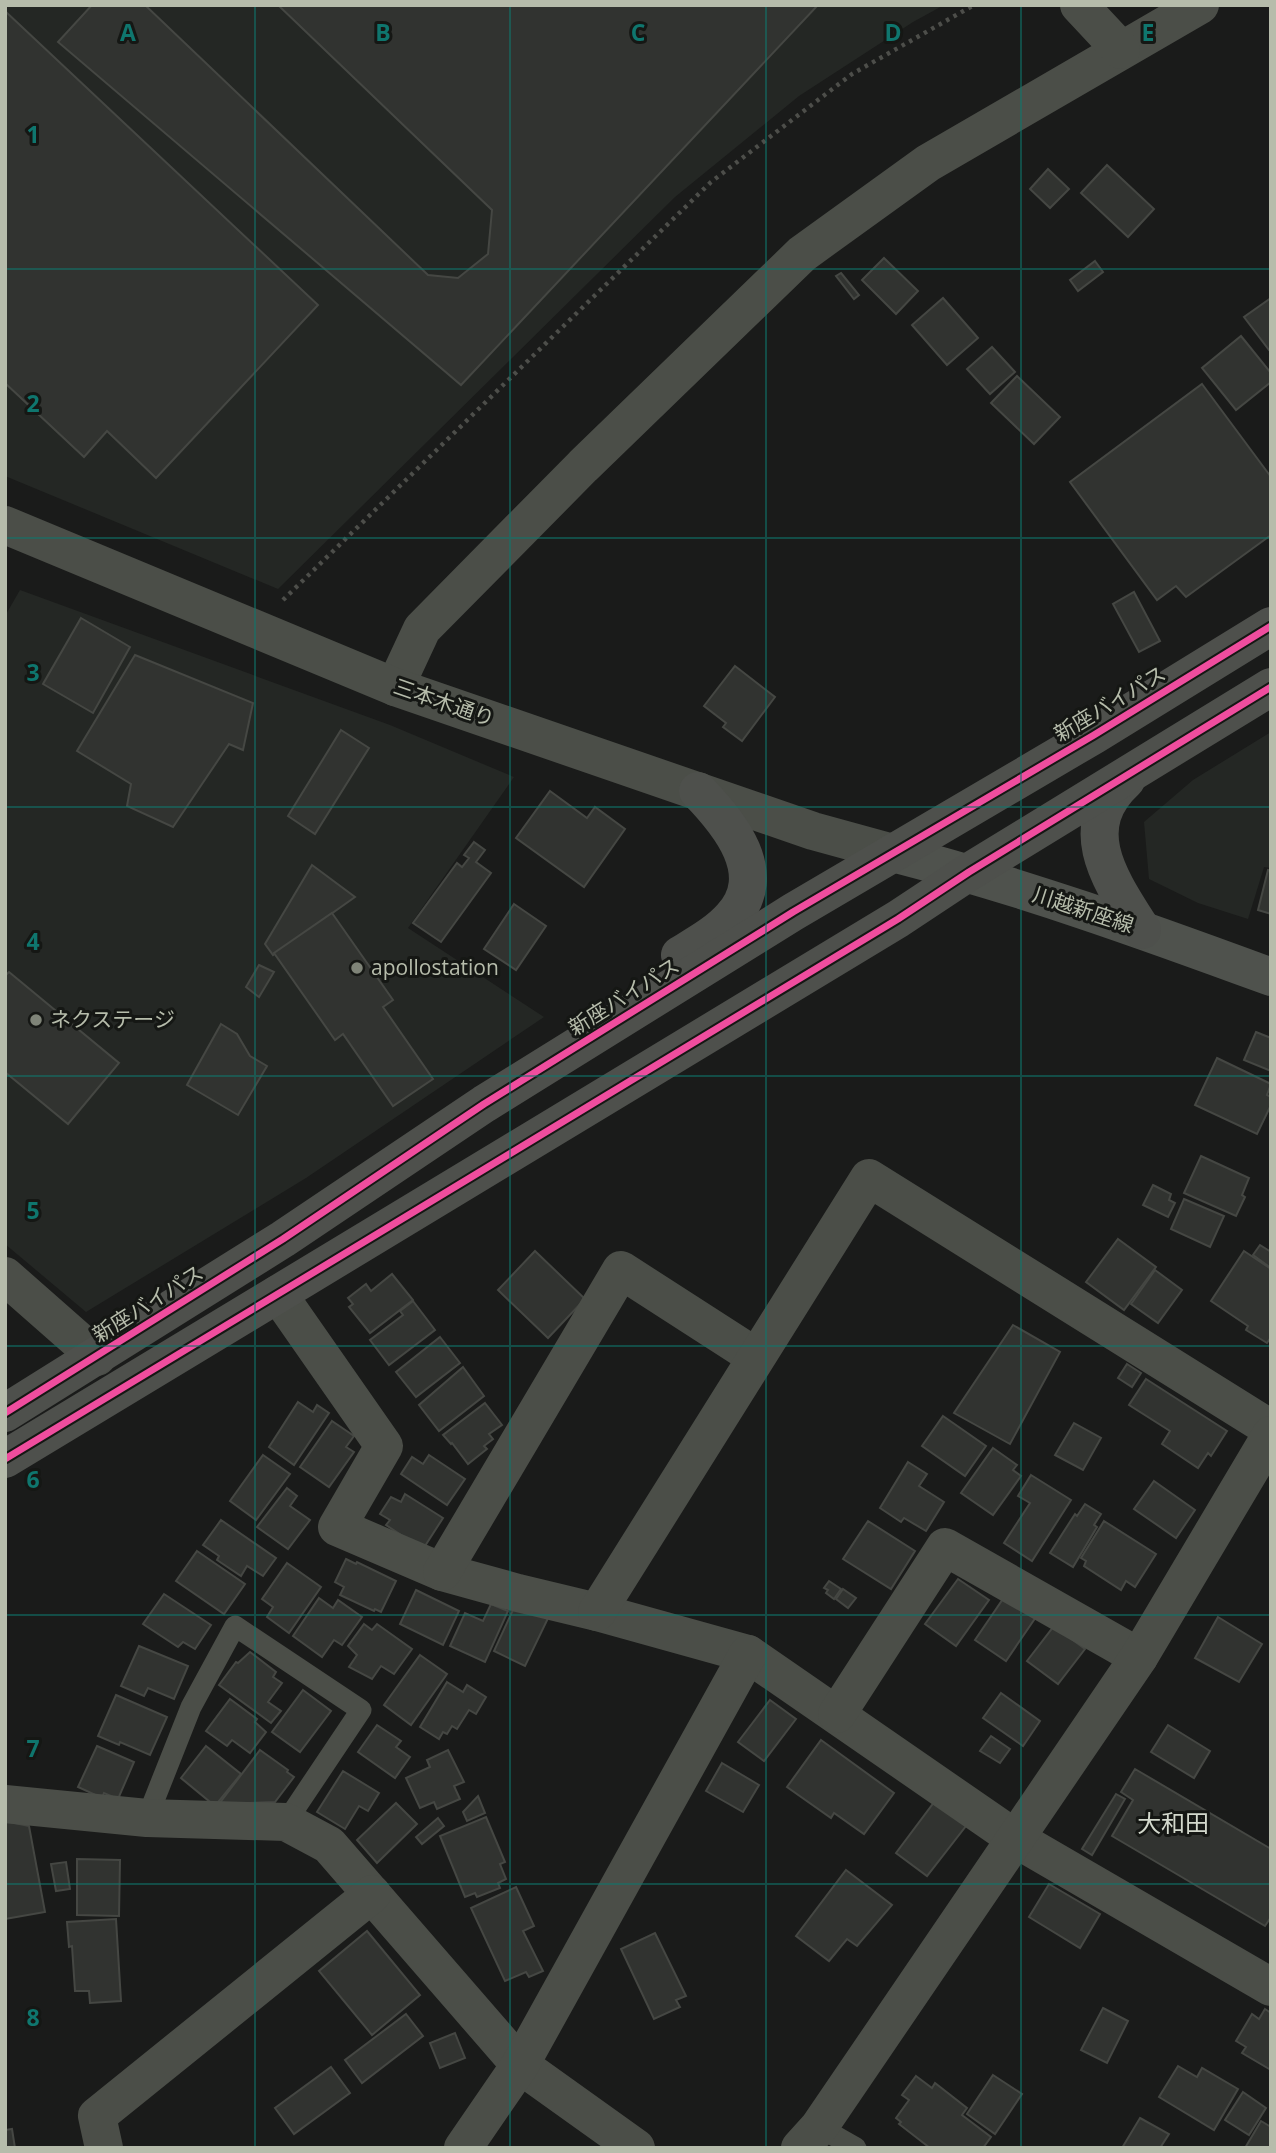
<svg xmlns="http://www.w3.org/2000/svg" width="1276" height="2153" font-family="'Open Sans','Noto Sans JP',sans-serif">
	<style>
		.built { fill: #242724 }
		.building { fill: #313330; stroke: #454743; stroke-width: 2 }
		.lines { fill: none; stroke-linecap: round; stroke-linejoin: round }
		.path { stroke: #4d4e4a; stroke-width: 4.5; stroke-dasharray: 3.5 5; stroke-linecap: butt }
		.service { stroke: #4b4e48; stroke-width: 21 }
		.minor { stroke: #4b4e48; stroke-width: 38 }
		.tertiary { stroke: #4b4e48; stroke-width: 38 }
		.secondary { stroke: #4f524d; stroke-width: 38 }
		.trunk { stroke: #4e504c; stroke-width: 38 }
		.cycleway-casing { stroke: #151714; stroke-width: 11 }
		.cycleway { stroke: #ef4d9e; stroke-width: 7 }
		.grid { fill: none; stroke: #0f766e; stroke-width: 2; stroke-opacity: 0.55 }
		.poi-dot { fill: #7f8478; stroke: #151714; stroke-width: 2.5 }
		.labels { text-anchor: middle; stroke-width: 6; stroke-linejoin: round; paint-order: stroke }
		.street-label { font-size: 21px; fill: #b6bcab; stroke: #151714 }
		.poi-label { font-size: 21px; fill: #b6bcab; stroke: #151714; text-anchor: start }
		.quarter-label { font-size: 24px; fill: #d3d8cc; stroke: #151714 }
		.grid-label { font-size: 23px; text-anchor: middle; font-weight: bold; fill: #0f766e; stroke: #151714; stroke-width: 6; stroke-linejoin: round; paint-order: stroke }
	</style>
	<rect width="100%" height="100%" fill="#1a1b1a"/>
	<g class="built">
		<path d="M5,5H944L913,22L799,96L675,197L278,589L5,476Z"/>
		<path d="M20,590L390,725L514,777L408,928L544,1017L306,1178L86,1312L5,1244V616Z"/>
		<path d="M1271,732V868L1264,867L1248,919L1198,903L1149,879L1144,822L1193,780Z"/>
	</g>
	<g class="building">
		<path d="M92,5H145L428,275L458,278L488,254L492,210L278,5H818L461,385L58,42Z"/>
		<path d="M5,11L318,305L156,478L107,431L84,457L5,383Z"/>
		<path d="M1107,165L1154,209L1128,237L1081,193Z"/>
		<path d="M1048,169L1069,189L1050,208L1030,189Z"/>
		<path d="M884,258L918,291L896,314L862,280Z"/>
		<path d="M1095,261L1103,272L1078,291L1070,280Z"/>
		<path d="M841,273L859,295L854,299L836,276Z"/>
		<path d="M943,298L978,338L947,365L912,325Z"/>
		<path d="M1271,298V349L1269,350L1244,317Z"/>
		<path d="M1241,336L1271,373V382L1236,410L1202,368Z"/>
		<path d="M992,347L1015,372L990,394L967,369Z"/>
		<path d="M1017,376L1060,417L1034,444L991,403Z"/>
		<path d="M1202,384L1271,477V535L1186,597L1176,586L1157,600L1070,482Z"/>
		<path d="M1134,592L1160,641L1139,652L1113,604Z"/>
		<path d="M81,618L130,647L93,713L43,684Z"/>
		<path d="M135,655L253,703L243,750L229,744L173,827L127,806L131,784L77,751Z"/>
		<path d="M735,666L775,697L742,741L723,727L726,723L704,706Z"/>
		<path d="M341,730L369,748L315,834L288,816Z"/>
		<path d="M550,791L587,818L595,807L625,829L584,887L516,838Z"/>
		<path d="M474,842L485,850L476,862L491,873L441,942L413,923L457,863L462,867L469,858L464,855Z"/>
		<path d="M312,865L355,897L273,955L265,944Z"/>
		<path d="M1268,870L1271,871V914L1258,910Z"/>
		<path d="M514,904L546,926L516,970L484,949Z"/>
		<path d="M332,913L393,1000L383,1007L433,1079L393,1106L343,1034L335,1040L274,953Z"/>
		<path d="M259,965L274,972L259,997L246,987Z"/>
		<path d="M9,972L119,1063L68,1124L5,1072V976Z"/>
		<path d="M221,1024L237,1034L250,1056L267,1066L238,1115L187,1085Z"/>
		<path d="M1256,1032L1271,1038V1071L1244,1060Z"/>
		<path d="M1217,1058L1271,1084L1267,1095L1271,1097V1105L1257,1134L1195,1105Z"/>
		<path d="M1201,1156L1249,1178L1242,1195L1245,1197L1236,1216L1184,1193Z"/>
		<path d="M1153,1185L1171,1194L1169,1200L1175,1203L1168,1217L1143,1205Z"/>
		<path d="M1184,1199L1224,1216L1210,1247L1171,1229Z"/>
		<path d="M1118,1239L1156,1267L1124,1310L1086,1282Z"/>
		<path d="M1260,1245L1271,1252V1268L1253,1255Z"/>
		<path d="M535,1251L585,1299L548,1338L498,1290Z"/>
		<path d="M1244,1251L1271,1269V1337L1267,1343L1246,1330L1248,1326L1211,1301Z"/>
		<path d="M1155,1270L1182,1290L1158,1323L1131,1304Z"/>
		<path d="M392,1274L413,1300L370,1333L349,1307L353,1304L348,1298L366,1284L371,1291Z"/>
		<path d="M413,1301L435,1330L389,1365L370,1340L403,1315L400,1311Z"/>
		<path d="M1013,1325L1060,1352L1010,1444L954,1413Z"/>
		<path d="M440,1337L460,1363L416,1397L396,1372Z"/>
		<path d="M1127,1364L1141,1373L1132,1387L1118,1378Z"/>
		<path d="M463,1367L484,1396L439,1431L419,1405Z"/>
		<path d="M1146,1379L1227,1431L1211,1456L1208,1453L1198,1468L1162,1444L1170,1431L1129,1405Z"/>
		<path d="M298,1402L313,1412L317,1405L329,1413L294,1465L269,1447Z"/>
		<path d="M485,1403L502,1425L489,1434L493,1439L484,1446L487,1449L468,1464L452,1443L451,1444L443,1435Z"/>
		<path d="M943,1416L986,1446L965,1476L922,1446Z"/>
		<path d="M332,1421L354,1436L346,1447L354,1452L329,1487L300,1467Z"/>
		<path d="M1074,1423L1101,1438L1083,1470L1055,1455Z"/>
		<path d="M993,1448L1017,1465L1013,1470L1021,1476L993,1515L961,1493Z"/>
		<path d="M263,1455L290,1474L256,1520L230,1501Z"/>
		<path d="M429,1455L465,1479L447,1505L401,1474L412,1457L423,1464Z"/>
		<path d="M908,1462L927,1474L919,1486L944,1502L926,1531L904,1518L901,1522L880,1508Z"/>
		<path d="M1031,1475L1071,1500L1032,1561L1004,1543L1030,1503L1018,1496Z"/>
		<path d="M1154,1481L1195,1510L1176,1538L1134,1509Z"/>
		<path d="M287,1488L297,1496L290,1506L310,1520L288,1549L257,1527Z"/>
		<path d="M405,1494L443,1518L425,1546H418L386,1525L390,1520L380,1514L391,1497L401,1502Z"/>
		<path d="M1085,1504L1101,1514L1094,1525L1097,1527L1073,1567L1050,1553L1075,1514L1077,1516Z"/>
		<path d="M221,1520L276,1558L263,1576L247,1566L241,1576L217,1560L219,1556L203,1545Z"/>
		<path d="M868,1521L915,1551L891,1589L843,1559Z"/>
		<path d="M1104,1521L1156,1554L1135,1587L1126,1581L1121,1590L1084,1566L1086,1561L1081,1558Z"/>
		<path d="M197,1551L245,1584L224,1614L176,1581Z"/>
		<path d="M346,1559L356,1564L357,1562L396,1581L381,1612L375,1609L374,1611L340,1595L344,1587L335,1582Z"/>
		<path d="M287,1563L321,1587L289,1633L267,1617L273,1607L262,1599Z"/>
		<path d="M958,1579L989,1600L956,1646L925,1624Z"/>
		<path d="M829,1581L841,1589L834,1599L826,1593L828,1590L824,1588Z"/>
		<path d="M843,1589L856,1598L848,1608L836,1599Z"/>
		<path d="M416,1590L459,1611L443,1645L400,1624Z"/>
		<path d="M164,1594L211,1625L195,1649L183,1642L178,1647L143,1624Z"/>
		<path d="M1005,1596L1036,1617L1006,1661L975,1640Z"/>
		<path d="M319,1598L333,1608L338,1600L362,1617L342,1645L334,1640L322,1657L293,1636Z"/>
		<path d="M518,1599L551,1612L525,1666L494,1651Z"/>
		<path d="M491,1604L508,1611L485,1662L450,1646L465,1613L483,1621Z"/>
		<path d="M1218,1617L1262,1644L1239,1682L1195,1658Z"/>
		<path d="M364,1624L372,1630L377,1624L412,1649L394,1674L381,1666L372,1679L349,1667L357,1655L348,1646Z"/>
		<path d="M1054,1626L1085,1649L1058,1684L1027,1661Z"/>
		<path d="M139,1646L188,1666L174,1699L148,1688L144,1696L121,1686Z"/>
		<path d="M250,1652L276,1672L273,1677L282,1683L268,1702L281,1711L271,1723L219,1685L236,1662L238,1663Z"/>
		<path d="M420,1655L447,1674L411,1725L384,1705Z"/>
		<path d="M447,1682L463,1692L467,1685L486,1697L476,1714L469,1710L457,1729L452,1726L447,1734L443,1732L439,1739L420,1727Z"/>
		<path d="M303,1690L331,1711L300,1752L272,1732Z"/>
		<path d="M1001,1693L1040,1721L1023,1746L983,1718Z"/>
		<path d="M116,1695L167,1717L150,1755L120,1742L119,1745L98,1736Z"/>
		<path d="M230,1699L257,1719L255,1722L266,1732L250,1753L232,1740L227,1746L206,1731Z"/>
		<path d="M770,1700L796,1719L764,1761L738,1742Z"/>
		<path d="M377,1725L401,1741L396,1747L410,1757L395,1778L358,1752Z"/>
		<path d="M1168,1725L1210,1751L1194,1778L1151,1752Z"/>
		<path d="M991,1736L1010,1749L1000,1763L980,1751Z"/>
		<path d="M821,1740L894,1793L864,1834L834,1813L831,1818L787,1787Z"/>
		<path d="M97,1746L134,1762L118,1799L104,1793L102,1798L78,1787Z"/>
		<path d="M206,1746L241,1774L215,1806L181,1778Z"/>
		<path d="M260,1750L288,1770L287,1772L294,1777L275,1802L219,1804Z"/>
		<path d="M448,1750L464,1782L454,1786L460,1799L437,1809L434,1802L420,1808L406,1778L430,1767L427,1760Z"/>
		<path d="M722,1763L759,1785L743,1812L706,1791Z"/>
		<path d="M1135,1769L1271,1849V1917L1265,1926L1112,1836L1133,1800L1121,1792Z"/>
		<path d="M343,1771L379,1793L368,1811L359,1806L345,1829L317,1812Z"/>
		<path d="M941,1793L973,1817L927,1876L896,1853Z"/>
		<path d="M1116,1794L1125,1799L1092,1855L1082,1849Z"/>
		<path d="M478,1796L485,1813L467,1821L463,1812Z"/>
		<path d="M396,1803L417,1824L377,1863L357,1840Z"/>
		<path d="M486,1817L505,1862L500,1864L506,1879L498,1883L500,1888L477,1897L475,1893L465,1897L440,1836Z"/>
		<path d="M438,1818L444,1826L422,1844L416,1837Z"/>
		<path d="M5,1821L29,1826L45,1912L5,1919Z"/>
		<path d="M77,1859L120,1860L119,1916L77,1915Z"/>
		<path d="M66,1862L70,1889L56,1891L51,1864Z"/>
		<path d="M846,1870L892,1905L857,1946L847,1939L829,1961L796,1936Z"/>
		<path d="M1049,1884L1100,1914L1080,1948L1029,1917Z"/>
		<path d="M516,1887L534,1926L523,1931L543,1971L529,1977L526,1972L505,1981L471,1908Z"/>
		<path d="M116,1919L121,2001L90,2003L89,1991H75L72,1946L69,1947L67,1922Z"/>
		<path d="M367,1931L420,1995L372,2035L319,1971Z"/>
		<path d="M655,1933L686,1996L676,2000L680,2007L654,2019L621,1949Z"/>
		<path d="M1103,2008L1128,2021L1107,2063L1081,2050Z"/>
		<path d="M1265,2009L1271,2013V2070L1242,2053L1246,2047L1236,2041L1252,2014L1259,2019Z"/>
		<path d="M406,2014L423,2036L362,2083L345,2060Z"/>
		<path d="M455,2033L465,2058L440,2068L430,2043Z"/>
		<path d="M1178,2066L1197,2077L1202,2068L1238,2089L1214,2130L1159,2097Z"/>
		<path d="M331,2067L350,2093L294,2134L275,2108Z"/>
		<path d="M993,2075L1022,2094L995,2134L967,2114Z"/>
		<path d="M916,2076L932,2088L935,2083L967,2108L962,2115L991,2137L983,2148H930L899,2124L901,2122L896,2118L909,2100L902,2095Z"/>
		<path d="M1243,2092L1266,2108L1249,2135L1225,2120Z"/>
		<path d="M1140,2118L1169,2134L1160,2148H1122Z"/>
		<path d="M1261,2121L1271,2127V2148H1245Z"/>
		<path d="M12,2129L15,2148H5V2130Z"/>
	</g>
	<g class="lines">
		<path class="path" d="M283,600L711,182L852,74L974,5"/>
		<g class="service">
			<path d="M147,1818L191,1707L235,1626L361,1710L286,1822"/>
			<path d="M819,2127L856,2148"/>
		</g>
		<g class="minor">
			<path d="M395,687L422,629L583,466L802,254L928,163L1200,5"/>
			<path d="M5,1276L97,1357"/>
			<path d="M278,1294L384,1446L337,1527L442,1572L518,1593L597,1612L748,1654L1016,1839L1271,1987"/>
			<path d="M442,1572L621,1270L756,1357"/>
			<path d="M597,1612L869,1178L1271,1429"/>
			<path d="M837,1714L945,1547L1139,1657"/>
			<path d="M5,1804L147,1818L286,1822L329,1845L520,2065L636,2148"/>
			<path d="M104,2148L97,2116L372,1894"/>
			<path d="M463,2148L520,2065L748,1654"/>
			<path d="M800,2148L819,2127L1139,1657L1271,1435"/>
		</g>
		<g class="tertiary">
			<path d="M1079,5L1121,50"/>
			<path d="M5,525L395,687L813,831L893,853"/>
		</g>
		<path class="secondary" d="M893,853C1021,886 1146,931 1271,977"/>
		<g class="trunk">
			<path d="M1126,780C1073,829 1111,881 1142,930"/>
			<path d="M680,955C698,944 718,933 732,917C771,874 730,824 698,791"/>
			<path d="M5,1413L283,1239L484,1104L793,912L1094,735L1271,626"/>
			<path d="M5,1459L898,919L969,872L1271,687"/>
		</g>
		<defs>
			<g id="cycleway">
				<path d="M5,1413L283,1239L484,1104L793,912L1094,735L1271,626"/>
				<path d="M5,1459L898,919L969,872L1271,687"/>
			</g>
		</defs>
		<use href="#cycleway" class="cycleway-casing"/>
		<use href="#cycleway" class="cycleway"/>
	</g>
	<path class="grid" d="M255,5V2148M510,5V2148M766,5V2148M1021,5V2148M5,269H1271M5,538H1271M5,807H1271M5,1076H1271M5,1346H1271M5,1615H1271M5,1884H1271"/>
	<g class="poi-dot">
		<circle cx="357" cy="968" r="7"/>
		<circle cx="36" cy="1020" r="7"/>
	</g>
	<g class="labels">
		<g class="street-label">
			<text transform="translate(444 703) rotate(19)" y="7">三本木通り</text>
			<text transform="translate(1110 704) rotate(-31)" y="7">新座バイパス</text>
			<text transform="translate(1083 910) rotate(18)" y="7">川越新座線</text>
			<text transform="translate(624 997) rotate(-32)" y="7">新座バイパス</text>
			<text transform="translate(148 1304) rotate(-32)" y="7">新座バイパス</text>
		</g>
		<g class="poi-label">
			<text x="371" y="975">apollostation</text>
			<text x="50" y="1027">ネクステージ</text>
		</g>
		<g class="quarter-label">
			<text x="1173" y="1832">大和田</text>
		</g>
	</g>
	<g class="grid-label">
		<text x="128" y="41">A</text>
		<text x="383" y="41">B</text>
		<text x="638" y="41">C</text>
		<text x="893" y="41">D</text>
		<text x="1148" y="41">E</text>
		<text x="33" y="143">1</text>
		<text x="33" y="412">2</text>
		<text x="33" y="681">3</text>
		<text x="33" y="950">4</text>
		<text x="33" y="1219">5</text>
		<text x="33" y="1488">6</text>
		<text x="33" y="1757">7</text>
		<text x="33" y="2026">8</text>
	</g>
	<rect width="1276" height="2153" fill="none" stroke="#b6bcab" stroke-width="14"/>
</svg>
